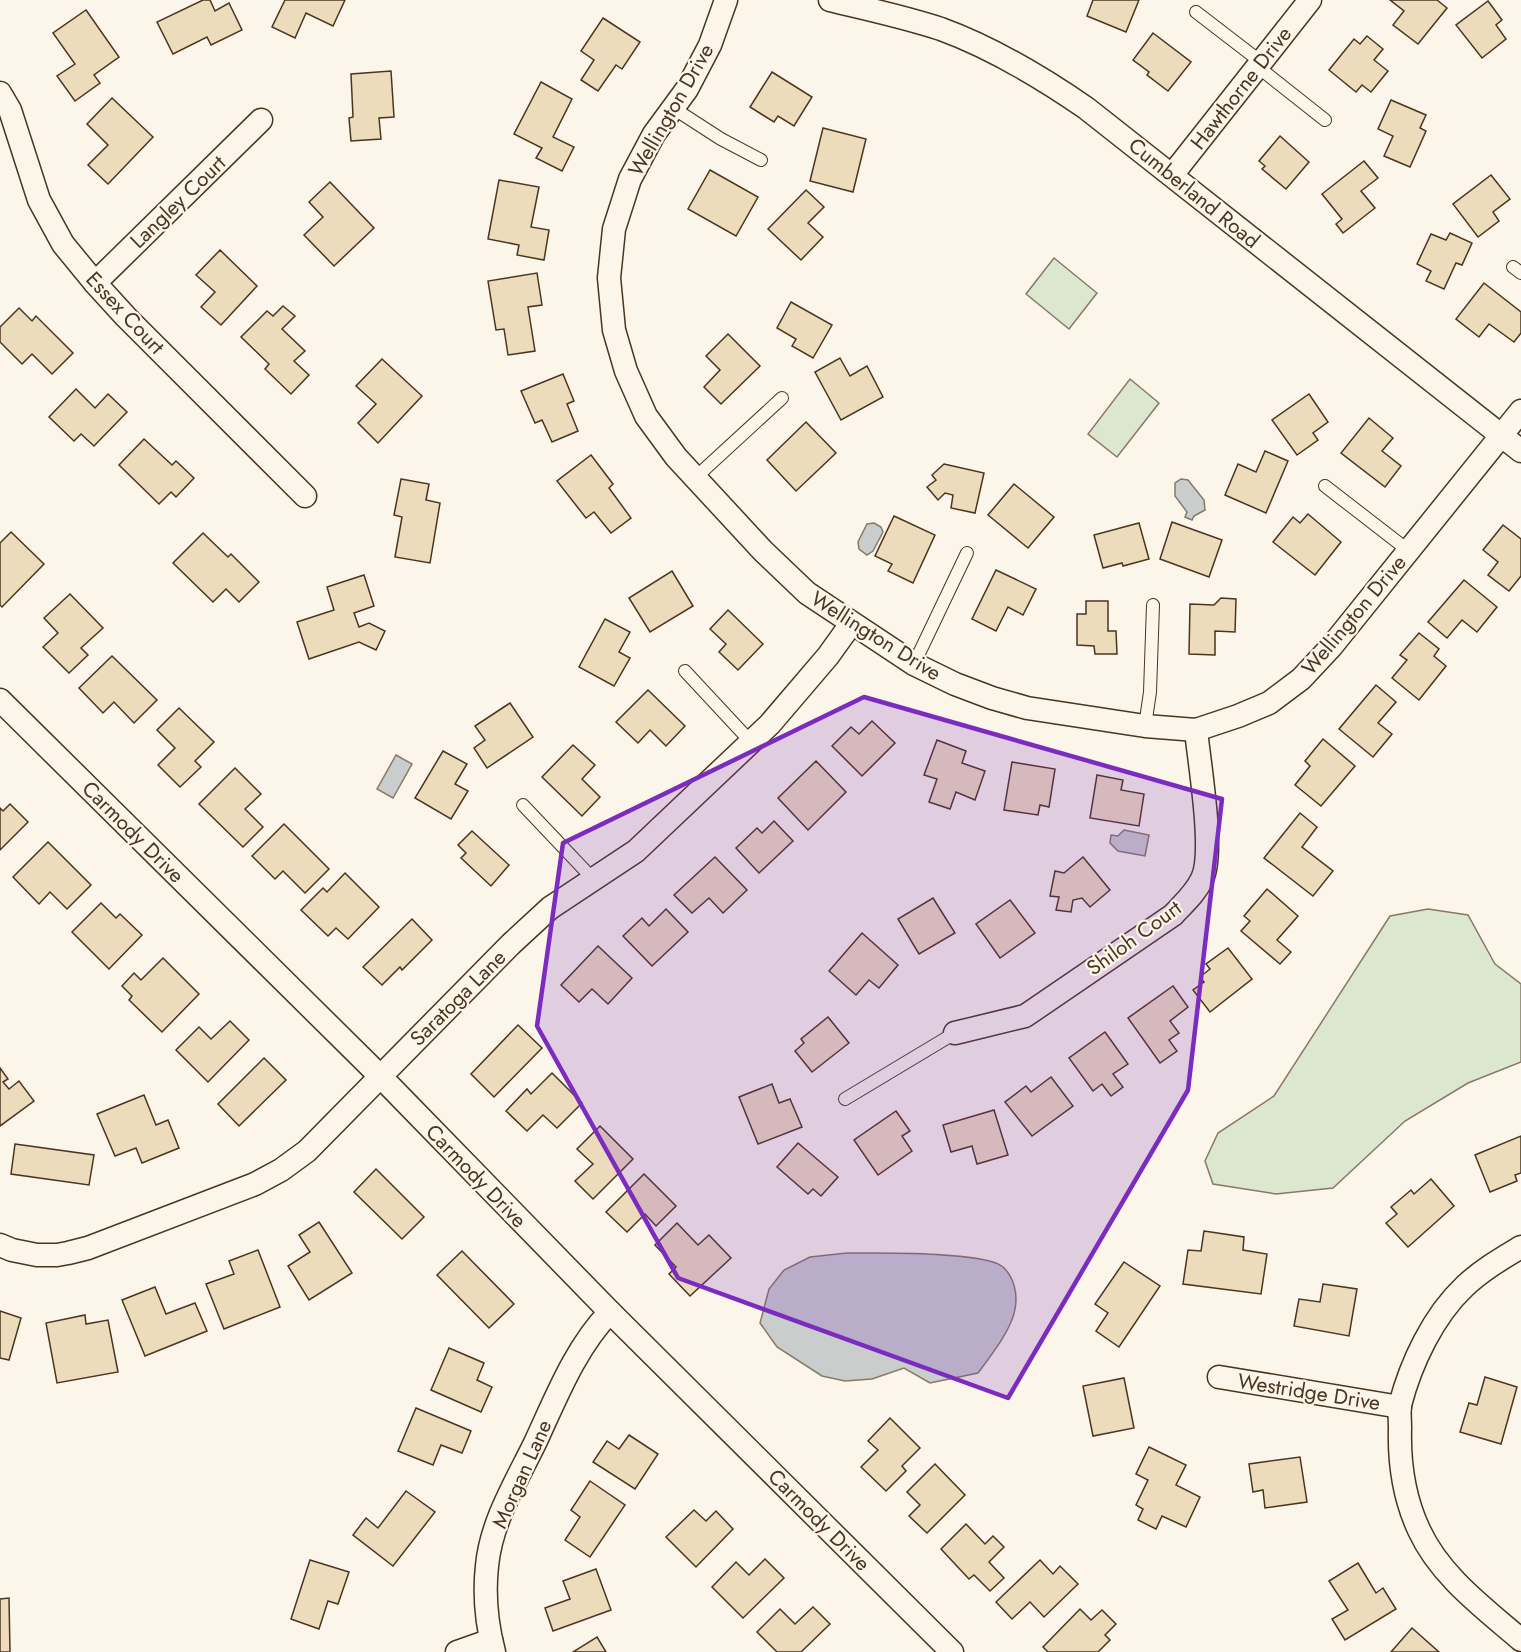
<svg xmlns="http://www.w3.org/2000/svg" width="1521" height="1652" font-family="Jost,sans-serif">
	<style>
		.green { fill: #dce7d0; stroke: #887966; stroke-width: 1.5 }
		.water { fill: #c9cecd; stroke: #887966; stroke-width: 1.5 }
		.building { fill: #ecdcbc; stroke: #4a3520; stroke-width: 1.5 }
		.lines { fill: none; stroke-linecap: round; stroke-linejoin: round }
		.service-casing { stroke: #4a3520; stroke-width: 14 }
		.minor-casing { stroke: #4a3520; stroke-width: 25 }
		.service { stroke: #fbf6e9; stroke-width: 12 }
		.minor { stroke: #fbf6e9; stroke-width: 22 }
		.marked { fill: #7b2cbf; fill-opacity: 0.2; stroke: #7b2cbf; stroke-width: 4.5; stroke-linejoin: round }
		.labels { text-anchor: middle; stroke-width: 4.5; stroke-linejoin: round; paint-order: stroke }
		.street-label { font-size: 21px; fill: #4a3520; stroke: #fbf6e9 }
	</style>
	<rect width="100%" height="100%" fill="#fbf6e9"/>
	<g class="green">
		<path d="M1054,258L1097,293L1069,329L1026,294Z"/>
		<path d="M1130,379L1159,403L1117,457L1088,434Z"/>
		<path d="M1428,909L1468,915L1495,964L1521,984V1062L1468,1083L1405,1121L1333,1188L1276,1194L1213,1184L1205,1161L1218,1133L1274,1096L1390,916Z"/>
	</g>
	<g class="water">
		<path d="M1181,479L1188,480L1204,500L1205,510L1194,516L1192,520L1185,517L1187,512L1175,496V483Z"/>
		<path d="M874,523L881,527L883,532L873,551L867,555L859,549L858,542L867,524Z"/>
		<path d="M396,755L412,764L393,798L377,789Z"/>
		<path d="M1124,830L1149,835L1145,856L1118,851L1110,843L1111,835L1118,836Z"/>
		<path d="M847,1253C874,1253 986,1251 1003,1267C1014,1277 1018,1294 1015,1309C1012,1329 990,1357 978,1373L930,1383L904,1368L872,1379L845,1381L822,1376L777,1347L760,1323L769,1289L784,1270L810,1257Z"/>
	</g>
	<g class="building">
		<path d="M203,0H210L215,11L229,3L242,30L211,45L207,37L173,54L157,22Z"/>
		<path d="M285,0H345L333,26L306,13L295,38L272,27Z"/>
		<path d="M1093,0H1139L1126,32L1087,16Z"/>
		<path d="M1390,0H1437L1447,8L1418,44L1393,25L1404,11Z"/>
		<path d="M1488,1L1502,20L1496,25L1506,39L1482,58L1456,25Z"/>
		<path d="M86,10L119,57L94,75L100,83L75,101L57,76L75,64L53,33Z"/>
		<path d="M603,18L640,42L622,69L616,65L598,91L581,80L594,60L581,51Z"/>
		<path d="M1153,33L1191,62L1168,91L1147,75L1149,72L1133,60Z"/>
		<path d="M1367,36L1383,49L1374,60L1388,71L1371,92L1362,85L1356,92L1329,70L1354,39L1360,44Z"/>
		<path d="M391,71L394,117L379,118L381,139L351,141L349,118L353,117L351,74Z"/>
		<path d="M772,72L812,97L794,126L778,116L774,122L750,107Z"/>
		<path d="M541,82L572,99L553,137L574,147L562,171L536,158L542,148L514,134Z"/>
		<path d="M112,98L153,137L108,184L88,165L108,145L87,124Z"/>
		<path d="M1391,100L1426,115L1420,128L1426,131L1410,167L1384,156L1393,136L1378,129Z"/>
		<path d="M823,128L866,139L853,192L810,181Z"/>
		<path d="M1280,136L1309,162L1286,189L1262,169L1265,166L1259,161Z"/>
		<path d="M1364,161L1378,178L1361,191L1375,208L1343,233L1336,224L1342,219L1322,194Z"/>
		<path d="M710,170L758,197L736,236L688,209Z"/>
		<path d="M1491,175L1510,199L1493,212L1499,221L1478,237L1453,204Z"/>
		<path d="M499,180L539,187L531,227L549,230L544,260L517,255L519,245L488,239Z"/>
		<path d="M330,182L374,228L334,266L304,235L323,217L309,202Z"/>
		<path d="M806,190L824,207L808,223L823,237L801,260L768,229Z"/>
		<path d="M1450,233L1472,243L1462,265L1456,263L1444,289L1426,281L1431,271L1417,264L1431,234L1446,240Z"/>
		<path d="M220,250L257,286L221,325L201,307L215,292L196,275Z"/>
		<path d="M537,273L542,305L528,307L535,351L508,355L504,329L496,330L488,281Z"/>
		<path d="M1484,283L1521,312V333L1514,342L1489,324L1479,337L1456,319Z"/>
		<path d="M791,302L832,325L813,358L792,346L796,339L777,328Z"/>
		<path d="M283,306L295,316L282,329L305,351L294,361L309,375L291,394L265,369L269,364L241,337L267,311L273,316Z"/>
		<path d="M19,308L32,321L36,316L73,353L52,374L32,354L22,364L0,342V327Z"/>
		<path d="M728,334L760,366L721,404L704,387L720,370L706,356Z"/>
		<path d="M840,358L850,376L867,366L883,397L841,420L815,372Z"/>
		<path d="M382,359L422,396L378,443L358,423L376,404L356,386Z"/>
		<path d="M563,374L574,401L567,404L578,431L552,442L542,420L535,423L521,391Z"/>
		<path d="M76,389L95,408L108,394L127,412L94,446L81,434L74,441L49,417Z"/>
		<path d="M1309,394L1328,422L1313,433L1318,440L1297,455L1272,420Z"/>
		<path d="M1369,418L1393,438L1382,451L1401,466L1385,487L1341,453Z"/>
		<path d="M806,422L836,453L796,491L767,460Z"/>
		<path d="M144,439L172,465L176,461L194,478L176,497L171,492L159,504L119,465Z"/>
		<path d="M1265,451L1288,461L1266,513L1225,495L1238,464L1256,472Z"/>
		<path d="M591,455L613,484L609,488L631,518L611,533L594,512L586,518L557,481Z"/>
		<path d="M944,464L984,473L975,513L951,508L953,495L945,493L938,500L927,487L936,480L932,475Z"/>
		<path d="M401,479L429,484L426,500L440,503L430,563L395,557L402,517L394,515Z"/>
		<path d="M1014,484L1054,517L1028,548L988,515Z"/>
		<path d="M1308,514L1341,542L1315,575L1273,542L1293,517L1300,523Z"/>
		<path d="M894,516L935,535L913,583L888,571L892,564L875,556Z"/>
		<path d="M1172,522L1222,540L1209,577L1160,559Z"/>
		<path d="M1139,523L1149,559L1123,566L1122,563L1103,568L1094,535Z"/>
		<path d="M1503,525L1521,539V576L1509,591L1488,575L1498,562L1483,550Z"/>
		<path d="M11,532L44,564L2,607L0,605V543Z"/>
		<path d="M203,533L228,557L231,554L259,582L239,602L226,589L213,602L173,563Z"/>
		<path d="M996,570L1036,589L1023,615L1008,607L996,631L972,619Z"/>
		<path d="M672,571L693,606L650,632L629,598Z"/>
		<path d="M364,575L374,606L354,613L359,627L369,623L385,631L376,650L359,642L309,659L297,622L334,610L327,587Z"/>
		<path d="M1464,580L1497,607L1477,632L1462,620L1447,638L1428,622Z"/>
		<path d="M70,594L103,628L81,648L88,655L69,673L43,647L58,633L44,618Z"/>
		<path d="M1221,598L1236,599L1235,632L1215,631V655L1189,654L1190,604L1214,605Z"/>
		<path d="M1086,601H1108V631H1116L1117,654H1095L1094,646L1077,645V614H1086Z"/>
		<path d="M728,610L763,644L738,670L719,652L726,644L710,629Z"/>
		<path d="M605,619L630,632L619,652L630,658L614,686L579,667Z"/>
		<path d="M1419,633L1439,649L1434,656L1446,666L1419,700L1392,678L1407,660L1400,655Z"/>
		<path d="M112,656L157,700L134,723L114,702L103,713L79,688Z"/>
		<path d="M1376,685L1396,702L1378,723L1392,734L1373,757L1339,729Z"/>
		<path d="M648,690L685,726L666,746L650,730L638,743L616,722Z"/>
		<path d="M510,703L533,737L487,768L474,748L485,740L475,726Z"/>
		<path d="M179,708L214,742L195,761L201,767L180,787L158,765L175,748L157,730Z"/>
		<path d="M872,721L895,743L862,776L832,746L851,727L859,734Z"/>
		<path d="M1323,739L1355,766L1321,806L1295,785L1310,766L1305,761Z"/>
		<path d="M937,740L966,751L962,763L985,771L975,800L956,792L950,809L929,802L937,779L924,775Z"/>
		<path d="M573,745L595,765L582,779L600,797L582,816L542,777Z"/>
		<path d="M443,751L467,764L455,784L468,791L451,819L415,798Z"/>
		<path d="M816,761L846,792L808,830L778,798Z"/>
		<path d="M1012,762L1055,769L1049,807L1040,805L1038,815L1004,810Z"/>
		<path d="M235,768L261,794L245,809L263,827L243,847L199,804Z"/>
		<path d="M1097,775L1123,780L1121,790L1144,794L1139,826L1090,818Z"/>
		<path d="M10,804L28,822L0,850V808L3,811Z"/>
		<path d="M1300,813L1317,827L1302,847L1333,871L1313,896L1264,858Z"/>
		<path d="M774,821L793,841L759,873L736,848L757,828L762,833Z"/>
		<path d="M284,824L329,869L305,893L283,871L275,879L252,856Z"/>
		<path d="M472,831L509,865L491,886L461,858L466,853L458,845Z"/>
		<path d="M48,842L91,885L67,909L50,892L39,904L13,877Z"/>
		<path d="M715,857L747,890L723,913L709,898L692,913L674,895Z"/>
		<path d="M1083,857L1110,890L1090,907L1082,898L1073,900L1071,912L1056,910L1059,897L1050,896L1055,871L1064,873Z"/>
		<path d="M345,873L379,907L348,939L336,928L328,936L301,910L323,888L327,892Z"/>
		<path d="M1267,889L1298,916L1277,940L1291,952L1280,964L1241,931L1250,921L1244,916Z"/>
		<path d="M933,898L955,933L919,954L898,919Z"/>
		<path d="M1010,900L1035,933L1000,958L976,924Z"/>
		<path d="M101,903L116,918L120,914L142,935L109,969L72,932Z"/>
		<path d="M666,909L688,932L652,966L623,936L642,918L649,926Z"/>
		<path d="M412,919L432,940L402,970L400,967L382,985L363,967Z"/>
		<path d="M862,933L898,965L879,988L869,980L856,995L829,971Z"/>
		<path d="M598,946L632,978L608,1004L592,989L579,1002L561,985Z"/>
		<path d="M1228,948L1252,979L1210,1012L1193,990L1204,982L1200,977L1210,969L1206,964Z"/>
		<path d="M163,958L199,994L162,1032L129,1000L132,996L122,986L134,973L141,980Z"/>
		<path d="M1173,986L1188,1007L1170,1021L1179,1033L1169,1040L1177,1051L1160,1063L1128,1018Z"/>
		<path d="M828,1017L849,1043L812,1072L795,1051L804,1043L801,1039Z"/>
		<path d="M230,1021L249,1040L208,1082L176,1050L199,1027L211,1039Z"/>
		<path d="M518,1025L542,1048L494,1097L471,1074Z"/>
		<path d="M1105,1032L1128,1064L1113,1074L1123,1087L1111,1096L1102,1084L1093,1091L1069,1058Z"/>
		<path d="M264,1058L286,1080L239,1126L218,1104Z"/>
		<path d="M0,1068L8,1079L3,1082L9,1089L19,1081L34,1101L0,1126Z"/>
		<path d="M552,1073L582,1103L557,1128L543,1115L527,1131L506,1111L527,1089L531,1094Z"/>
		<path d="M1051,1077L1073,1106L1032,1136L1005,1102L1026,1086L1031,1092Z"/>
		<path d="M772,1084L779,1103L790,1099L802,1127L758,1144L739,1097Z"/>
		<path d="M144,1095L156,1125L168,1120L179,1148L142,1163L136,1148L115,1156L97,1114Z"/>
		<path d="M994,1110L1008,1155L977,1164L972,1146L951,1152L943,1125Z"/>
		<path d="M896,1111L910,1131L902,1136L912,1151L878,1175L854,1140Z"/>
		<path d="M600,1126L633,1159L593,1199L575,1181L593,1164L577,1149Z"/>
		<path d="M1521,1136V1173L1515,1175L1517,1181L1490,1192L1475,1155Z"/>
		<path d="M798,1143L838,1177L821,1196L813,1189L808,1194L777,1167Z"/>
		<path d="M15,1144L94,1155L89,1185L11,1174Z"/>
		<path d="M376,1169L424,1217L402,1239L354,1192Z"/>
		<path d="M644,1174L676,1206L656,1226L645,1214L627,1232L606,1212Z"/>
		<path d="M1431,1179L1454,1206L1408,1247L1386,1223L1397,1214L1391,1207L1411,1190L1414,1194Z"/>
		<path d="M319,1222L352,1273L309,1300L288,1266L310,1252L299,1235Z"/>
		<path d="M677,1223L698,1245L709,1235L731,1258L690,1296L669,1274L676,1267L655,1245Z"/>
		<path d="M1204,1231L1244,1237L1243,1250L1267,1254L1261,1294L1183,1284L1188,1250L1201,1251Z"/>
		<path d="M258,1250L280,1307L224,1329L206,1284L234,1274L229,1261Z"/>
		<path d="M462,1251L514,1304L489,1328L437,1275Z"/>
		<path d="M1124,1262L1160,1286L1119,1347L1096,1331L1108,1313L1095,1304Z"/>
		<path d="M1323,1284L1357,1289L1349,1336L1294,1326L1299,1299L1320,1302Z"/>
		<path d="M155,1287L166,1314L195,1303L207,1331L145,1356L122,1300Z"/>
		<path d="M0,1311L21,1318L9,1360L0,1358Z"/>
		<path d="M85,1315L86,1324L108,1320L118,1372L57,1383L46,1323Z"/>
		<path d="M449,1348L484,1363L477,1380L492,1387L481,1412L431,1390Z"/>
		<path d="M1485,1377L1517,1387L1501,1444L1460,1432L1469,1403L1477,1405Z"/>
		<path d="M1124,1378L1134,1428L1093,1436L1083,1386Z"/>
		<path d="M416,1408L471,1431L462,1453L441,1445L433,1465L398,1451Z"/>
		<path d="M890,1418L920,1448L902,1466L906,1471L886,1491L861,1467L878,1450L868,1441Z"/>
		<path d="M629,1435L658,1454L635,1489L593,1462L607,1441L619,1449Z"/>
		<path d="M1149,1447L1186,1465L1176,1485L1200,1497L1186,1527L1162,1516L1156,1529L1138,1520L1143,1509L1136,1505L1148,1480L1136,1474Z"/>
		<path d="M1300,1457L1307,1502L1265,1508L1263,1490L1253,1492L1249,1464Z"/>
		<path d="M935,1464L965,1495L927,1533L909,1516L920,1505L907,1492Z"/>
		<path d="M590,1481L625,1505L590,1557L565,1540L580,1517L571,1510Z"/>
		<path d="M406,1491L435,1512L393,1566L353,1535L366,1518L378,1528Z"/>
		<path d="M694,1510L706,1521L716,1511L733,1529L696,1567L666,1537Z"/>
		<path d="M966,1524L985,1544L993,1536L1004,1547L989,1562L1004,1578L990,1591L974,1575L969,1579L941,1549Z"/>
		<path d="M765,1559L784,1578L743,1618L712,1587L736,1562L749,1575Z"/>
		<path d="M310,1560L349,1572L338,1604L328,1601L319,1629L291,1619Z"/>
		<path d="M1040,1560L1053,1574L1060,1566L1078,1584L1044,1617L1030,1602L1012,1619L996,1602Z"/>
		<path d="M1358,1563L1376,1593L1383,1588L1396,1609L1345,1640L1332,1619L1348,1610L1329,1581Z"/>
		<path d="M596,1569L611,1610L553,1631L545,1608L570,1599L563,1581Z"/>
		<path d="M9,1598L10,1652H0V1599Z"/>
		<path d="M813,1607L830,1624L801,1652H777L757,1632L780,1609L795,1624Z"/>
		<path d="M1080,1609L1091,1620L1102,1610L1116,1624L1105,1635L1110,1640L1098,1652H1048L1043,1647Z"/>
		<path d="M1412,1628L1439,1652H1391Z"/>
		<path d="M597,1637L606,1652H573Z"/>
	</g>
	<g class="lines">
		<defs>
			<g id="service">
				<path d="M1196,12L1261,62"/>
				<path d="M1258,67L1325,120"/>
				<path d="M673,108L721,139L761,160"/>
				<path d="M1513,267L1521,273"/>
				<path d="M695,478L782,398"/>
				<path d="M1325,486L1409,551"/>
				<path d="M914,664L967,553"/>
				<path d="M685,671L751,742"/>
				<path d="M1145,726L1150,692L1153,605"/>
				<path d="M523,805L594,880"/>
				<path d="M845,1099L955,1033"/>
			</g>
			<g id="minor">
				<path d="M726,0L710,45L687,89L654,134L630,179L614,229L609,278L614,330L626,371L646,416L676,457L763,551L807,593L914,664L955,684L992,698L1027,708L1145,726L1196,730L1238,716L1269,703L1301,679L1331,647L1521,411"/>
				<path d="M830,0C867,9 905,17 941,29C993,48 1041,77 1086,108L1521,451"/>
				<path d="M0,93L10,110L39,200L63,244L95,283L126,317L305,496"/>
				<path d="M1172,175L1310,0"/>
				<path d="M95,283L261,120"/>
				<path d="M0,700L381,1077L610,1312L952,1652"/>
				<path d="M955,1033L1025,1016L1173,915C1184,903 1195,894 1202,879C1215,853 1199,762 1196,730"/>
				<path d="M0,1245L12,1250L37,1255H57L68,1253L88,1248L255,1184L281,1170L307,1151L511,944L550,908L636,851L770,724L828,656L851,624"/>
				<path d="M1521,1247C1501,1259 1482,1270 1465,1286C1433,1316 1411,1363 1400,1405C1399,1412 1400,1421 1400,1428C1399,1463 1404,1498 1419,1530C1440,1576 1484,1608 1521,1640"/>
				<path d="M1219,1377L1400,1407"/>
				<path d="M457,1652L491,1640"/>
				<path d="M494,1652C487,1625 484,1593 487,1566C491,1522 516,1482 535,1443C556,1398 575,1348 610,1312"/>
			</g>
		</defs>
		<use href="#service" class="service-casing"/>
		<use href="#minor" class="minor-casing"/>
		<use href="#service" class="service"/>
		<use href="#minor" class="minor"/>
	</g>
	<path class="marked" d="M864,697L1222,799L1188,1090L1008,1398L678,1278L537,1026L563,843Z"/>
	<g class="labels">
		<g class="street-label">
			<text transform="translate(1241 88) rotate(-52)" y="7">Hawthorne Drive</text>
			<text transform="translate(671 110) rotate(-60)" y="7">Wellington Drive</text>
			<text transform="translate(1194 193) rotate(39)" y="7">Cumberland Road</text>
			<text transform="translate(178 202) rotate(-44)" y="7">Langley Court</text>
			<text transform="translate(125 313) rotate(47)" y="7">Essex Court</text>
			<text transform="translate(1354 615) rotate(-50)" y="7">Wellington Drive</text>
			<text transform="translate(876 636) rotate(32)" y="7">Wellington Drive</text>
			<text transform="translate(133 832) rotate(45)" y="7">Carmody Drive</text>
			<text transform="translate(1134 938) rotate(-36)" y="7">Shiloh Court</text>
			<text transform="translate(458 998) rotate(-45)" y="7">Saratoga Lane</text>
			<text transform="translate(476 1176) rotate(46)" y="7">Carmody Drive</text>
			<text transform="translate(1309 1392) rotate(9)" y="7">Westridge Drive</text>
			<text transform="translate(522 1474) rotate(-66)" y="7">Morgan Lane</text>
			<text transform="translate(819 1520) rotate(45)" y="7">Carmody Drive</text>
		</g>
	</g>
</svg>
